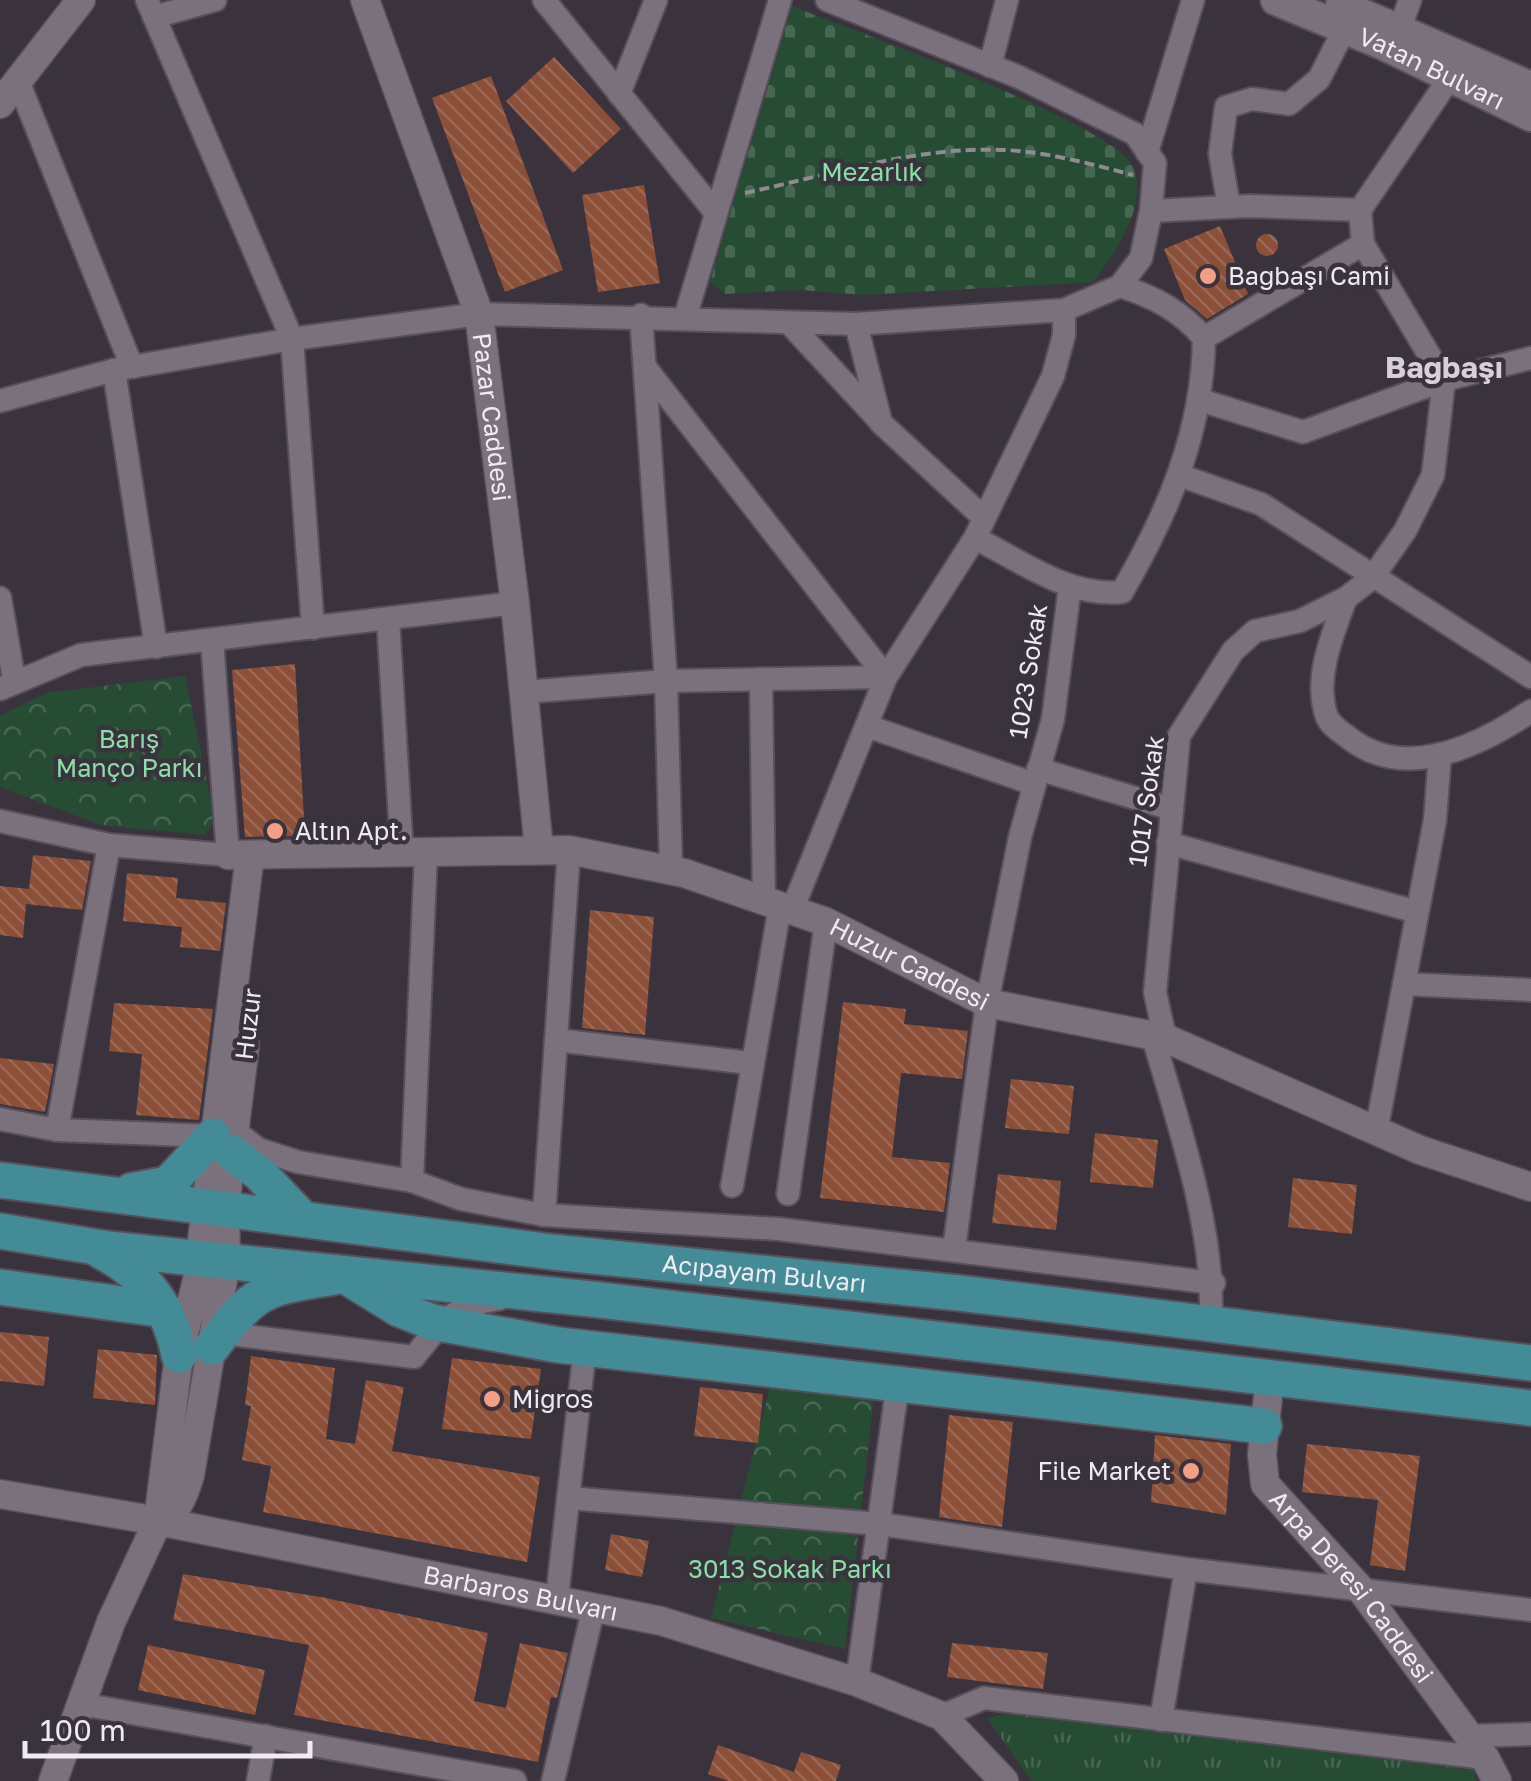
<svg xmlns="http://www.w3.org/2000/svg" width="1531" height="1781" font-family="'Golos Text',sans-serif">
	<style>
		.grass { fill: url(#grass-tufts) }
		.cemetery { fill: url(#cemetery-stones) }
		.park { fill: url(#park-crowns) }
		.building { fill: url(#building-back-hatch) }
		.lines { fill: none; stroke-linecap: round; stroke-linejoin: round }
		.minor-casing { stroke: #57505a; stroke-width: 26 }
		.tertiary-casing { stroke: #57505a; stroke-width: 31 }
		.secondary-casing { stroke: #57505a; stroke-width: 34 }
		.primary-casing { stroke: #57505a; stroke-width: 39 }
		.path { stroke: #908a93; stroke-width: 4; stroke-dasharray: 10 5; stroke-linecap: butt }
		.minor { stroke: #7a717d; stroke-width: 22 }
		.tertiary { stroke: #7a717d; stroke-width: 28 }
		.secondary { stroke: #7a717d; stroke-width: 30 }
		.primary { stroke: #438b96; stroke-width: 35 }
		.poi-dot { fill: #f39f86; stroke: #3a333d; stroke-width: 4 }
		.labels { text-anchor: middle; stroke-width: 9; stroke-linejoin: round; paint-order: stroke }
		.street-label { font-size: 25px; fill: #f0ebf2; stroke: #3a333d }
		.park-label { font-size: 25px; fill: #88e1a7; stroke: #3a333d }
		.poi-label { font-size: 25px; fill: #f0ebf2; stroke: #3a333d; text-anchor: start }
		.quarter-label { font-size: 30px; font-weight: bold; fill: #d8cfdc; stroke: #3a333d }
	</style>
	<defs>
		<pattern id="grass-tufts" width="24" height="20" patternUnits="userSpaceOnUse" patternTransform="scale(2.5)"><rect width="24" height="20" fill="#264d34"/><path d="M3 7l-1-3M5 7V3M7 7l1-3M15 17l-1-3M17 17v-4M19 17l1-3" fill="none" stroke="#466752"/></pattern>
		<pattern id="cemetery-stones" width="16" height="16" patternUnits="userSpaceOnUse" patternTransform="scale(2.5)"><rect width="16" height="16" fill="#264d34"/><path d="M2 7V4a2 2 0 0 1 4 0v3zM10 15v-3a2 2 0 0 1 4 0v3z" fill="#466752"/></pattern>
		<pattern id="park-crowns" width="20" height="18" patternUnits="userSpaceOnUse" patternTransform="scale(2.5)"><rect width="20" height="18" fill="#264d34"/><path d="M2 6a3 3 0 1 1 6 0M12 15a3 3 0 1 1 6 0" fill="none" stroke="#466752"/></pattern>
		<pattern id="building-back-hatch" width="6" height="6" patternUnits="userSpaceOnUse" patternTransform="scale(2.5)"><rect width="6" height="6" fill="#8c4f38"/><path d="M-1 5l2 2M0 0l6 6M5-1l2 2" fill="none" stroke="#9c6855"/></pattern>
	</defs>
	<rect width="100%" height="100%" fill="#3a333d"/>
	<path class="grass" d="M1021,1712L1473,1770L1476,1781H1032L987,1718Z"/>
	<path class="cemetery" d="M792,6C850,29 1109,123 1131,164C1152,201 1115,253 1093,282L862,295L802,290L726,294L710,282Z"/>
	<g class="park">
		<path d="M185,676L215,820L205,835L101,825L0,787V716L47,693Z"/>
		<path d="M773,1376L875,1388L845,1649L711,1618Z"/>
	</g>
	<g class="building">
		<path d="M554,57L621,129L573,173L506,101Z"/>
		<path d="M491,76L563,270L505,292L432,98Z"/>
		<path d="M644,185L660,283L598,292L582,195Z"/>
		<path d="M1220,226L1248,294L1207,319L1185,300L1164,249Z"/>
		<circle cx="1267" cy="245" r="11"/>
		<path d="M295,664L305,836L245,837L232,670Z"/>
		<path d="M33,855L91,861L82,910L26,904L23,938L0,935V886L29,889Z"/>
		<path d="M127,873L178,878L176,898L226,903L220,951L180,947L182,927L123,921Z"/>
		<path d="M590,910L654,917L645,1035L582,1028Z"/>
		<path d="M843,1002L906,1009L904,1024L968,1031L962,1079L901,1073L892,1157L950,1163L944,1212L820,1198Z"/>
		<path d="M114,1003L213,1009L199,1120L136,1115L142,1054L109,1051Z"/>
		<path d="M0,1058L54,1064L45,1112L0,1104Z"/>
		<path d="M1011,1079L1074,1086L1069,1134L1005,1128Z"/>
		<path d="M1095,1133L1158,1140L1153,1188L1090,1182Z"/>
		<path d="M998,1174L1061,1181L1056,1230L992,1223Z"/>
		<path d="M1293,1178L1357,1185L1352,1234L1288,1227Z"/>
		<path d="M0,1332L49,1337L44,1386L0,1381Z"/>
		<path d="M98,1349L157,1355L155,1405L93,1398Z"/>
		<path d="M251,1356L335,1368L326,1439L355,1444L366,1380L404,1387L392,1451L540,1477L527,1562L263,1512L271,1466L242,1460L251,1406L245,1405Z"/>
		<path d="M452,1358L541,1369L531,1439L442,1429Z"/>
		<path d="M700,1387L763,1394L758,1443L694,1436Z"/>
		<path d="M949,1415L1013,1422L1002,1527L939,1517Z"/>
		<path d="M1155,1435L1231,1444L1226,1515L1151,1502Z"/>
		<path d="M1307,1444L1420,1456L1405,1571L1370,1565L1378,1500L1302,1492Z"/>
		<path d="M611,1534L649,1541L642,1577L605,1570Z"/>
		<path d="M183,1574L326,1598L488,1633L474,1701L506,1708L520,1643L568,1653L557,1698L551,1697L538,1762L294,1715L309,1645L173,1620Z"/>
		<path d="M952,1643L1048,1653L1043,1689L947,1677Z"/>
		<path d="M148,1645L265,1670L255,1715L138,1690Z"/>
		<path d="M718,1745L794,1772L801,1752L841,1765L836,1781H728L708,1774Z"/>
	</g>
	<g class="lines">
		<defs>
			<g id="minor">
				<path d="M147,0L292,339L313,628"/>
				<path d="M544,0L716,213"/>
				<path d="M154,17L215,0"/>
				<path d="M1388,39L1400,28L1410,0"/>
				<path d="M990,66L1007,0"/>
				<path d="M18,81L132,367"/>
				<path d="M619,94L656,0"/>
				<path d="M1147,152L1193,0"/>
				<path d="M1229,207L1220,154L1226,107L1252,99L1289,104L1319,79L1345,28"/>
				<path d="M1151,211L1249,206L1360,210"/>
				<path d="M641,315L666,681L671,870"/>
				<path d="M685,318L780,0"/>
				<path d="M790,324L879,420"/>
				<path d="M856,324L881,423L984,518"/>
				<path d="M1204,338L1363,244"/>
				<path d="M645,367L886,677"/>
				<path d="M114,370L156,647"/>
				<path d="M1200,400L1303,432L1444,380L1531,358"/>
				<path d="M0,401L114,370L292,339L479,314L856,324L1064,310L1120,286L1141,258L1151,211L1155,163L1135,134L1019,77L827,0"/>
				<path d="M1179,475L1261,504L1531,677"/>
				<path d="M975,538C1019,560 1070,598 1122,592C1168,513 1203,431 1204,338C1180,310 1154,297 1120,286"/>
				<path d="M0,598L14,680"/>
				<path d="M1346,598C1333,633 1313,679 1327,717C1331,726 1341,732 1349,738C1405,782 1479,746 1531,711"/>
				<path d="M388,619L402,853"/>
				<path d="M761,679L764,900"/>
				<path d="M0,689L81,655L515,603"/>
				<path d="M524,692L666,681L886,677"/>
				<path d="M867,726L1034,784"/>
				<path d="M1038,769L1172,809"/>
				<path d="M0,821L109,845L228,855L212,640"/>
				<path d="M1168,843L1417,912"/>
				<path d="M792,910L886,677L975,538L1053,376L1064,335V310"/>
				<path d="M1404,984L1531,990"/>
				<path d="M1153,1037C1178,1122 1218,1239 1210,1327"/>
				<path d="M1165,1038L1155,992L1179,736L1233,651L1255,631L1300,621L1346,598L1372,578L1405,531L1433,475L1444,380L1363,244L1360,210L1449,79"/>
				<path d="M556,1040L750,1063"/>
				<path d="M0,1119L57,1130L213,1136"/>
				<path d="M57,1130L109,845"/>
				<path d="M235,1131L258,1149L298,1162L412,1181L461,1199L544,1215L778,1229L1214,1283"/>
				<path d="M1376,1132L1435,820L1440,754"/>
				<path d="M412,1181L426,852"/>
				<path d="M732,1186L780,906"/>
				<path d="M788,1194L826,922"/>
				<path d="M544,1215L569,850"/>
				<path d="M954,1249L987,1003L1020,837L1053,719L1070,586"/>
				<path d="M222,1333L414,1357C444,1320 450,1307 499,1299"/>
				<path d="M568,1498L880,1524L1186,1569L1531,1610"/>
				<path d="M557,1598L585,1348"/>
				<path d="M857,1682L898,1382"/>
				<path d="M81,1704L515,1781"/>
				<path d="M942,1716L984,1698L1485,1758"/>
				<path d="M1161,1720L1186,1569"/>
				<path d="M1469,1736L1531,1734"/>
				<path d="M258,1781L266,1736"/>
				<path d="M553,1781L594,1606"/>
			</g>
			<g id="tertiary">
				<path id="s1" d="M365,0L479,314L515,603L539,850"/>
				<path d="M0,104L81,0"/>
				<path id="s2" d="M228,855L569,850L684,873L826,922L987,1003L1165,1038L1420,1150L1531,1187"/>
				<path id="s3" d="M1270,1377L1262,1454L1265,1484L1363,1592L1485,1758L1497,1781"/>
				<path id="s4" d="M0,1494L158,1521L661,1621L857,1682L942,1716L1004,1781"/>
				<path d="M158,1521C179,1510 183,1498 190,1475L226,1262L225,1207L245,1045"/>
				<path d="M53,1781L111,1622L158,1521L179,1355L197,1280L250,855"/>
			</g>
			<g id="secondary">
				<path id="s5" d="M1276,0L1382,44L1531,116"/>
				<path d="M1341,5L1531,87"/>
			</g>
			<g id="primary">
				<path d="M232,1153L260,1174L303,1219"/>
				<path id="s6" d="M0,1180L552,1252L959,1293L1531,1363"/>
				<path d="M131,1191L168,1184L213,1136"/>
				<path d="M0,1231L108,1249L591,1299L1531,1408"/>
				<path d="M101,1251C145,1274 169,1305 179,1355"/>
				<path d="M0,1287L165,1310"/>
				<path d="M212,1347C259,1282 270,1289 344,1275L399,1309L432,1322L558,1345L1264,1426"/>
			</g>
		</defs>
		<use href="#minor" class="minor-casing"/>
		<use href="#tertiary" class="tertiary-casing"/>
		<use href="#secondary" class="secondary-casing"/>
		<use href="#primary" class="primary-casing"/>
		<path class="path" d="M745,193C829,175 918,146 1004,150C1048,152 1091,164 1133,175"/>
		<use href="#minor" class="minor"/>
		<use href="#tertiary" class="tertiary"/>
		<use href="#secondary" class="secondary"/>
		<use href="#primary" class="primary"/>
	</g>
	<g class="poi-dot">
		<circle cx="1208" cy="276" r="10"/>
		<circle cx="275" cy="831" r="10"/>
		<circle cx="492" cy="1399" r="10"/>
		<circle cx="1191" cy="1471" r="10"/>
	</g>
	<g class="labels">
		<g class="street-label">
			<text dy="9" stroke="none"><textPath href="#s5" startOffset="170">Vatan Bulvarı</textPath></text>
			<text dy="9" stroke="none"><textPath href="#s1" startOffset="438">Pazar Caddesi</textPath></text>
			<text transform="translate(1028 671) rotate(-81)" y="9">1023 Sokak</text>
			<text transform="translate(1146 801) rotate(-82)" y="9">1017 Sokak</text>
			<text dy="9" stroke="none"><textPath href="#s2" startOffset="702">Huzur Caddesi</textPath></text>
			<text transform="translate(248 1024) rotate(-83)" y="9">Huzur</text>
			<text dy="9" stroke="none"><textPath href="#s6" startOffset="770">Acıpayam Bulvarı</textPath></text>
			<text dy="9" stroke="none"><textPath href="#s3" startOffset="242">Arpa Deresi Caddesi</textPath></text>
			<text dy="9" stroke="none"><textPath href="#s4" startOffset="530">Barbaros Bulvarı</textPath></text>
		</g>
		<g class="park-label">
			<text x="872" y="181">Mezarlık</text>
			<text x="129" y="748">Barış<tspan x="129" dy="29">Manço Parkı</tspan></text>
			<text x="790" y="1578">3013 Sokak Parkı</text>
		</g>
		<g class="poi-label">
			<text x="1228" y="285">Bağbaşı Cami</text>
			<text x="295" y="840">Altın Apt.</text>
			<text x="512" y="1408">Migros</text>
			<text x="1171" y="1480" text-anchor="end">File Market</text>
		</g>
		<g class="quarter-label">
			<text x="1444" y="378">Bağbaşı</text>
		</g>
	</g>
	<path d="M25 1741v15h285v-15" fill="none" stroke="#f0ebf2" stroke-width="5"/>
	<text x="40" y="1741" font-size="30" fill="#f0ebf2" stroke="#3a333d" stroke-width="8" paint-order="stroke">100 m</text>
</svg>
